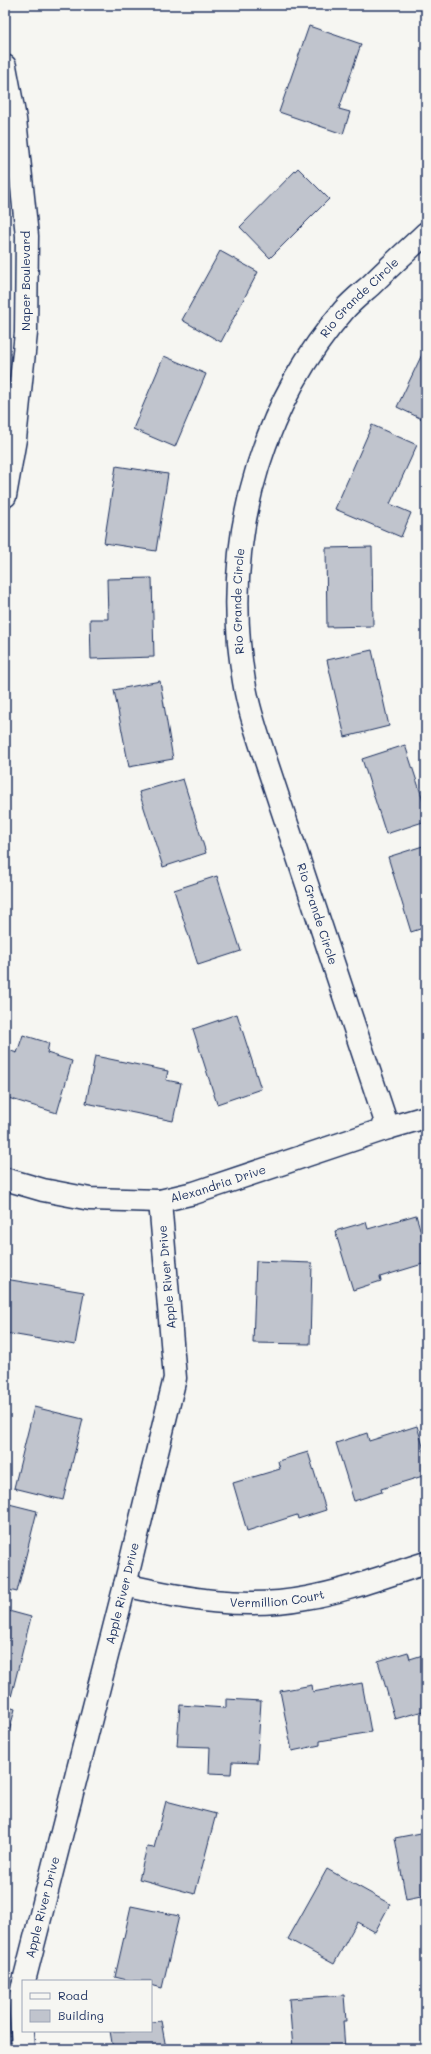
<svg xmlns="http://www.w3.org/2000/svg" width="431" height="2054" font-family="Mali,sans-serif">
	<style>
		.green { fill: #d6d9dd; stroke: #78849e }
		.building { fill: #c0c4cd; stroke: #1b2f5e }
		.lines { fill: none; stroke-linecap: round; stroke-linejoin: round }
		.minor-casing { stroke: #1b2f5e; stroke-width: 25 }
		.secondary-casing { stroke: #1b2f5e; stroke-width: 25 }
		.minor { stroke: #f6f6f2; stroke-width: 22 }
		.secondary { stroke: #f6f6f2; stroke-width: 22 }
		.labels { text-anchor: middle; stroke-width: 3.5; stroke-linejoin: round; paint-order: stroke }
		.street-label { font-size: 12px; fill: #1b2f5e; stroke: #f6f6f2 }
	</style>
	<rect width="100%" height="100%" fill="#f6f6f2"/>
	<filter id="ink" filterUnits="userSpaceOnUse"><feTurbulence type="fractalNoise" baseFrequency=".025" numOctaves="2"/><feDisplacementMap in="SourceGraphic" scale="8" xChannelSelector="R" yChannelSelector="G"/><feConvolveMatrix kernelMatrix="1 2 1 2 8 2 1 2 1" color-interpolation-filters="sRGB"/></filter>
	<g filter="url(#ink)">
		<path class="green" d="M5,218L7,278L5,350Z"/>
		<g class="building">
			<path d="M309,26L361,44L339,109L350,112L343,134L279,112Z"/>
			<path d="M298,168L329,199L270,258L240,227Z"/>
			<path d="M220,251L258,272L221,342L182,320Z"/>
			<path d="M426,346V421L397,407Z"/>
			<path d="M164,356L206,374L175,447L133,429Z"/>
			<path d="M372,425L417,445L390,504L411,513L401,537L335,509Z"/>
			<path d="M116,466L168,474L156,551L104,543Z"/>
			<path d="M372,547L373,626L327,627L326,548Z"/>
			<path d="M152,578L154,657L91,659L90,619H108L107,579Z"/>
			<path d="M372,650L389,726L345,737L327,660Z"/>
			<path d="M160,681L173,759L129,767L114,690Z"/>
			<path d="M405,745L426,809V821L386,834L362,759Z"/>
			<path d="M183,779L206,853L163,867L139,792Z"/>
			<path d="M426,845V927L411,932L388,857Z"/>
			<path d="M217,876L241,951L198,965L174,890Z"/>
			<path d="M237,1014L261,1089L217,1104L193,1029Z"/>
			<path d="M23,1035L49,1043L47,1053L72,1061L57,1113L5,1097V1049L17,1053Z"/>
			<path d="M95,1056L168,1071L166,1080L181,1083L173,1121L86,1103Z"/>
			<path d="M416,1215L426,1249V1263L380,1277L381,1281L353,1290L335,1231L366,1222L368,1229Z"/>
			<path d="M256,1261L312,1263L310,1344L253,1343Z"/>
			<path d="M5,1279L84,1292L75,1345L5,1333Z"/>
			<path d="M34,1407L83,1419L63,1500L14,1488Z"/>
			<path d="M417,1426L426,1456V1475L381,1489L382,1492L354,1501L336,1443L367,1433L369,1441Z"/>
			<path d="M308,1452L326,1510L298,1519L297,1515L247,1531L233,1483L280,1469L278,1461Z"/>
			<path d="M5,1503L37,1511L17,1592L5,1589Z"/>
			<path d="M5,1610L31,1617L11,1697L5,1696Z"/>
			<path d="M408,1652L410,1659L426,1654V1706L423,1707V1711L395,1719L378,1661Z"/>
			<path d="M362,1683L371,1732L320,1741V1745L292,1751L280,1691L312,1685L313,1692Z"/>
			<path d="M226,1699L261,1701L257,1763L232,1762L231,1774L209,1773L210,1747L177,1746L180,1705L226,1708Z"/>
			<path d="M5,1706L15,1709L5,1747Z"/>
			<path d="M166,1801L216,1814L195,1894L139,1879L147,1847L154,1848Z"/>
			<path d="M426,1832V1895L406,1899L395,1838Z"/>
			<path d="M327,1869L390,1904L375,1932L357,1922L334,1964L288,1939Z"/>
			<path d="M131,1906L179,1916L162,1988L151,1985V1981H131L115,1977Z"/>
			<path d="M344,1995L346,2021H343L345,2049H293L289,1999Z"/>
			<path d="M161,2021L166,2048L172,2047V2049H113L110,2031H151V2022Z"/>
		</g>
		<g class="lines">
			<defs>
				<g id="minor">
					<path id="s1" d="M388,1128L264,755C258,736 251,716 247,697C243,680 241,661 239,643C229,523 265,401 344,310C352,301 362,293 371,285C389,267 408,250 426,233"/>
					<path id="s2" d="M5,1179L43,1190L90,1199L160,1201L194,1193L388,1128L426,1117"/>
					<path id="s3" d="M125,1585C185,1599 245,1610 306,1598C347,1591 387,1575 426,1563"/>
					<path id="s4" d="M24,1981L125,1585L175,1378L160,1201"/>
					<path d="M23,2049L20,1998L23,1986"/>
				</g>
				<path id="secondary" d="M5,66L15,119L27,236L26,333L15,439L5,496"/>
			</defs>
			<use href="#minor" class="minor-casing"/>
			<use href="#secondary" class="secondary-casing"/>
			<use href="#minor" class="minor"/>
			<use href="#secondary" class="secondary"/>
		</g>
	</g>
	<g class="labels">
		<g class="street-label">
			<text transform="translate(26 281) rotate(-90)" y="4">Naper Boulevard</text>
			<text dy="4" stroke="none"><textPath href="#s1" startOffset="886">Rio Grande Circle</textPath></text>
			<text dy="4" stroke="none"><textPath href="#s1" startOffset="550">Rio Grande Circle</textPath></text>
			<text transform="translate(317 914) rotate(72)" y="4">Rio Grande Circle</text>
			<text dy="4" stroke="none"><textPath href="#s2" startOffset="218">Alexandria Drive</textPath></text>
			<text transform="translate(167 1277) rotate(-95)" y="4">Apple River Drive</text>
			<text dy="4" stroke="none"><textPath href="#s4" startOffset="400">Apple River Drive</textPath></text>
			<text dy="4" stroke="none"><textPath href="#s3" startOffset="154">Vermillion Court</textPath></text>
			<text dy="4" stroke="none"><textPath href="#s4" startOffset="76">Apple River Drive</textPath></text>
		</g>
	</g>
	<rect width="431" height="2054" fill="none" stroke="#f6f6f2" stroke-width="20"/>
	<rect x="10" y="10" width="411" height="2034" fill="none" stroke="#1b2f5e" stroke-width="1.5" filter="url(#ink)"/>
	<rect x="22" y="1980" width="130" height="52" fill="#f6f6f2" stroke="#9ea6b7"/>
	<rect x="30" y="1993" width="20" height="6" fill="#f6f6f2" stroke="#9ea6b7"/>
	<text x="58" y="2000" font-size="12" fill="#1b2f5e">Road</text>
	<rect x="30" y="2010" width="20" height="12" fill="#c0c4cd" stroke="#9ea6b7"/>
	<text x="58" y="2020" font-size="12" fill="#1b2f5e">Building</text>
</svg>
